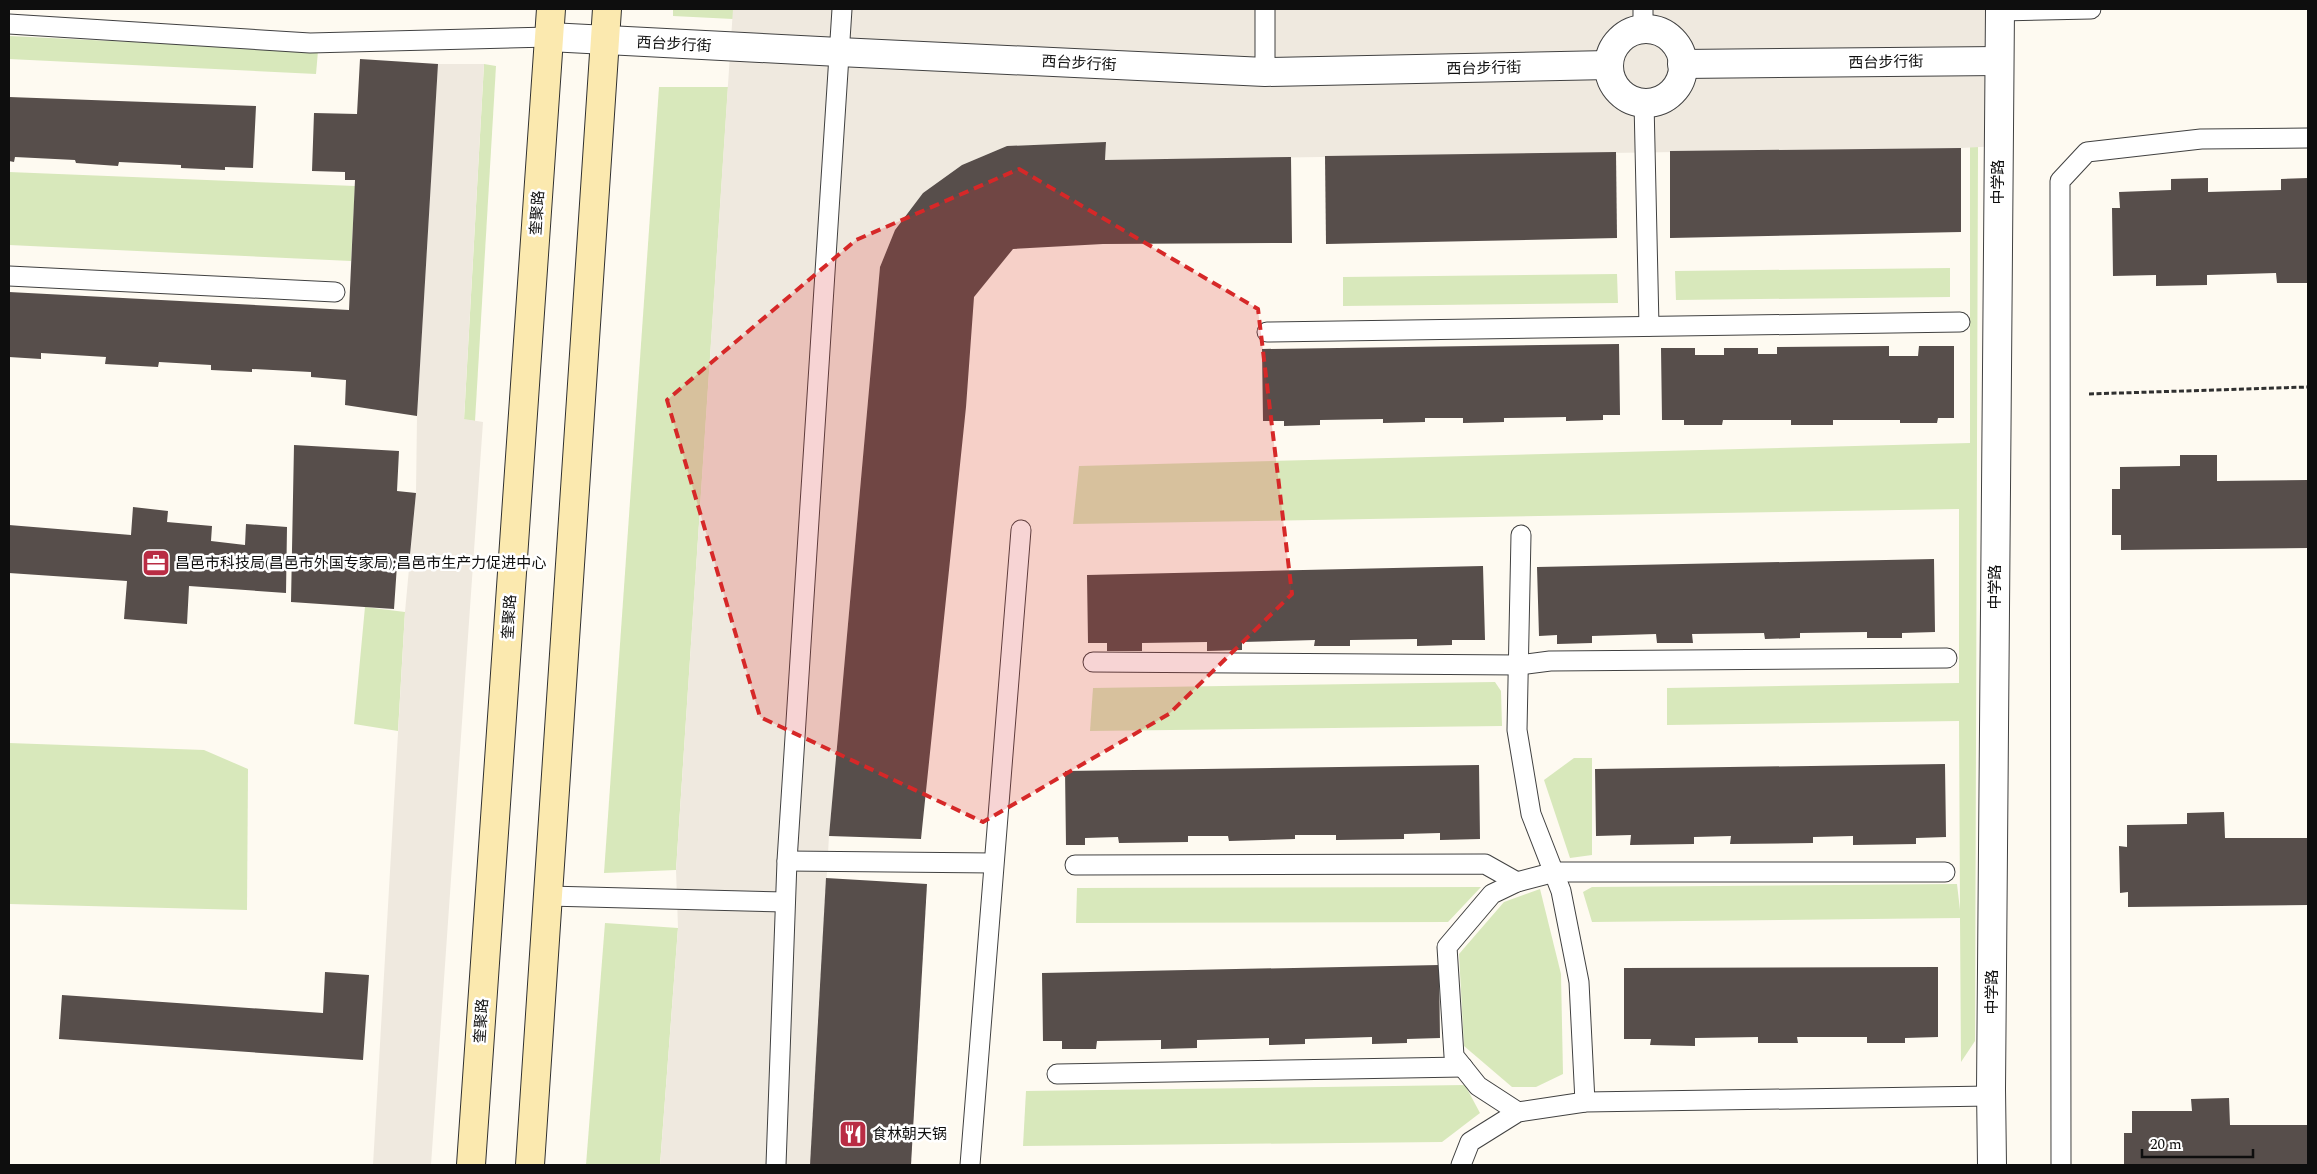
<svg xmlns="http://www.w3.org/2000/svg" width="2317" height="1174" font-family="Spectral,'Noto Sans SC',serif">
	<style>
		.green { fill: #d8e8bb }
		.plaza { fill: #efe9df }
		.building { fill: #574e4b }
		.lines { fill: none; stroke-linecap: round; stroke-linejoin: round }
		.service-casing { stroke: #414141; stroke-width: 21 }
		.minor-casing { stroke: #414141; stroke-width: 30 }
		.tertiary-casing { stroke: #414141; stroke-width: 30 }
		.secondary-casing { stroke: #303030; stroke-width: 30 }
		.path { stroke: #303030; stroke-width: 3; stroke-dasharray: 5 2.5; stroke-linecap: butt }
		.service { stroke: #fff; stroke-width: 19 }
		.minor { stroke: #fff; stroke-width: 28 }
		.tertiary { stroke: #fff; stroke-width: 28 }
		.secondary { stroke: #fbe9af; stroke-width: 28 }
		.marked { fill: #d62828; fill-opacity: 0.2; stroke: #d62828; stroke-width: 4; stroke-dasharray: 10 6; stroke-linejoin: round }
		.labels { text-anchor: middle; stroke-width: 5; stroke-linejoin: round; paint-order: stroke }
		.street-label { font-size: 15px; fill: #0e0e0e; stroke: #fff }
		.poi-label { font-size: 15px; fill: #0e0e0e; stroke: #fff; text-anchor: start }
	</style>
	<rect width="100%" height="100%" fill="#fefaf1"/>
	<g class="green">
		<path d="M673,9H733V19L673,16Z"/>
		<path d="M9,36L318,51L316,74L9,59Z"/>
		<path d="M484,64L496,66L475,421L464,420Z"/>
		<path d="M659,87H728L676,870L604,873Z"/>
		<path d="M1970,146H1978L1975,1041L1961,1062L1960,918L1592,922L1583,892L1592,887L1957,884L1960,910L1959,721L1667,725V688L1959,683V509L1073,524L1079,466L1970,443Z"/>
		<path d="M9,172L355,186L351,261L9,245Z"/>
		<path d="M1950,268V297L1676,300L1675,271Z"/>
		<path d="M1617,274L1618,303L1343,306V277Z"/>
		<path d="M365,607L405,612L398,731L354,724Z"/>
		<path d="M1495,682L1501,691L1502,726L1090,731L1093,688Z"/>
		<path d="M9,743L204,750L248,769L247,910L9,904Z"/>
		<path d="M1574,758H1592V855L1570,858L1544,780Z"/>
		<path d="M1481,887L1448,922L1076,923L1077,888Z"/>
		<path d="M1540,889L1561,974L1563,1074L1536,1087H1512L1464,1046L1459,954L1504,902Z"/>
		<path d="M605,923L678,928L660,1165H586Z"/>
		<path d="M1465,1085L1480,1113L1442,1142L1023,1146L1026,1091Z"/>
	</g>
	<g class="plaza">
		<path d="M733,9H2000L1999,146L1961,148L1105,160L1106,143L1007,146L962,165L923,193L895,230L880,267L829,836L810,1165H660L678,928L676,870Z"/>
		<path d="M438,64H484L464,419L483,422L431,1165H373L405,612L416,493L417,416Z"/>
	</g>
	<g class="building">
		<path d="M360,59L438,64L417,416L345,405L346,380L311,377V372L252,369V372L211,370V365L159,362L158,367L105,364L106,357L41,353V359L9,357V292L349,310L355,180H345V172L312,171L314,113L357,114Z"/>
		<path d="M9,97L256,106L253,168L225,167V170L181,168V165L119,162L118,166L76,163L75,160L15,157L14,162L9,161Z"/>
		<path d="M1106,142L1105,160L1291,157L1292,243L1103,244L1013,249L974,297L966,407L921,839L829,836L880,267L895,230L923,193L962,165L1007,146Z"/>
		<path d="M1961,148V232L1670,238V151Z"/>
		<path d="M1616,152L1617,238L1326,244L1325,156Z"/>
		<path d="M2208,178V192L2281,190V179L2308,178V283H2277L2276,273L2207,275V285L2156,286V275L2113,276L2112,208H2120L2119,192L2171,190V179Z"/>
		<path d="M1619,344L1620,415H1603V420L1566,421V417L1504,418V422L1463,423V418H1425V422L1383,423V419L1320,420V425L1284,426V421H1263L1262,349Z"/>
		<path d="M1889,346V356H1918L1919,346H1954V418H1938L1937,423H1900V420H1833V425H1791V420H1723L1722,425H1684V420H1662L1661,348H1695V355H1724V348H1758V354H1777V347Z"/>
		<path d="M294,445L399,451L397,491L416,493L409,565H397L394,609L291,602Z"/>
		<path d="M2180,455H2217V481L2308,480V548L2121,550V535H2112V489H2120V467L2180,466Z"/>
		<path d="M133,507L168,511L167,522L212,526L211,541L245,545L246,524L287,527L286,593L189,586L187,624L124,619L127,581L9,573V525L131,535Z"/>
		<path d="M1934,559L1935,632L1902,633V638H1867V632L1800,633V638L1765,639L1764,633L1692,634L1693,643H1657L1656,634L1592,636V643L1557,644V635L1539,636L1537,567Z"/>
		<path d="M1483,566L1485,640H1452V645L1417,646V639L1350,640V646H1314L1315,640L1242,642V650L1207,651V642L1142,643V651H1107V643H1088L1087,575Z"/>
		<path d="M1945,764L1946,837L1916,838V844L1853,845V836L1813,837V843L1730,844L1731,836L1694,837V844L1630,845L1631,835L1596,836L1595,769Z"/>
		<path d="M1479,765L1480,839L1440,840V833L1404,834V839L1336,840V835H1295V839L1229,841L1228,836H1188V842L1119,843L1118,837L1085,838V845H1066L1065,771Z"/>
		<path d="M2224,812L2225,838H2308V905L2128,907V892L2120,893L2119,846L2127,847V825L2187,824V813Z"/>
		<path d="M826,878L927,884L911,1165H810Z"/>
		<path d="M1439,965L1440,1038L1407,1039V1043L1372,1044V1037L1305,1039V1044L1269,1045V1038L1197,1040V1048L1161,1049V1040L1097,1041L1096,1049H1062V1041H1043L1042,973Z"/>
		<path d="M1938,967V1037L1905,1038V1043H1867V1037H1797L1798,1043H1758V1037L1695,1038V1046L1650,1045L1651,1039H1624V968Z"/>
		<path d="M325,972L369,975L363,1060L59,1039L62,995L323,1013Z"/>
		<path d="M2229,1098L2230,1125H2308V1165H2124V1133H2132V1111H2192L2191,1099Z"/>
	</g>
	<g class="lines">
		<defs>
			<g id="service">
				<path d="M1643,9V29"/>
				<path d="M2000,11L2091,9"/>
				<path d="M9,24L310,43L549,37"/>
				<path d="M1265,72V9"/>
				<path d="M1644,102L1649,326"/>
				<path d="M9,276L335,292"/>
				<path d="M1267,332L1960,322"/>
				<path d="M1521,535L1517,730L1531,814L1561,891L1579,982L1585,1102"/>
				<path d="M1093,662L1519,665L1550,661L1947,658"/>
				<path d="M787,861L993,863"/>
				<path d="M1075,865L1485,864L1517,882"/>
				<path d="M548,896L785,902"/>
				<path d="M1057,1074L1463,1067"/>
				<path d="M1518,1112L1478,1086L1454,1056L1447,947L1492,894L1517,882L1555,872H1945"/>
				<path d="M776,1165L787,861L842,9"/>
				<path d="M970,1165L1021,530"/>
				<path d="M1461,1165L1470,1142L1518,1112L1585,1102L1991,1096"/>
				<path d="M2061,1165L2060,181L2087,152L2201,139L2308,138"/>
			</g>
			<g id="minor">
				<circle cx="1646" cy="66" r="37"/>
				<path d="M549,37L839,52L1265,72L1609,65"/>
				<path d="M1682,64L1999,61"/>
			</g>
			<path id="tertiary" d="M1992,1165L1991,1089L2000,9"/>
			<g id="secondary">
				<path d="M471,1165L551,9"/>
				<path d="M530,1165L607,9"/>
			</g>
		</defs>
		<use href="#service" class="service-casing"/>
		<use href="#minor" class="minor-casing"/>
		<use href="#tertiary" class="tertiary-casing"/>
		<use href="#secondary" class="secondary-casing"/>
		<path class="path" d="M2089,394L2308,387"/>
		<use href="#service" class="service"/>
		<use href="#minor" class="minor"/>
		<use href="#tertiary" class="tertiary"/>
		<use href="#secondary" class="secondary"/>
	</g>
	<path class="marked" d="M1019,169L1258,309L1292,594L1169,714L983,822L760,717L667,400L856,240Z"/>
	<defs>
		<symbol id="office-square" viewBox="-11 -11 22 22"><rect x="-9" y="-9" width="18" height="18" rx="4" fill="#b92c44" stroke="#fff"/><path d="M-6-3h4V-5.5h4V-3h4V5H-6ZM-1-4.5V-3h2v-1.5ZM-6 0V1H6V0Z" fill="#fff"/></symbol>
		<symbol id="restaurant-square" viewBox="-11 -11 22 22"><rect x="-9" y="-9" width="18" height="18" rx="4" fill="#b92c44" stroke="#fff"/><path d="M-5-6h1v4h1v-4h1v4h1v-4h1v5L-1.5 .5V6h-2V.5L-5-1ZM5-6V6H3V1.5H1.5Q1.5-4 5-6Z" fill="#fff"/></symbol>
	</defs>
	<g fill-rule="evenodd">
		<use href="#office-square" x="140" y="547" width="32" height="32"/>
		<use href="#restaurant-square" x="837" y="1118" width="32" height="32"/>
	</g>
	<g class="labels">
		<g class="street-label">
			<text transform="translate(674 44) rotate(3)" y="5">西台步行街</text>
			<text transform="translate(1886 62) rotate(-1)" y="5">西台步行街</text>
			<text transform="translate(1079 63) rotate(3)" y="5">西台步行街</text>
			<text transform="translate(1484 68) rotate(-1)" y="5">西台步行街</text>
			<text transform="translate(1998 182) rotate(-90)" y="5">中学路</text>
			<text transform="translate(537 213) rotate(-86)" y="5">奎聚路</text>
			<text transform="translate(1995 587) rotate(-90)" y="5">中学路</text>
			<text transform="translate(509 617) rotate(-86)" y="5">奎聚路</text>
			<text transform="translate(1992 992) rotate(-90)" y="5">中学路</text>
			<text transform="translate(481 1021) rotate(-86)" y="5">奎聚路</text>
		</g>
		<g class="poi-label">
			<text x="175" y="568">昌邑市科技局(昌邑市外国专家局);昌邑市生产力促进中心</text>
			<text x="872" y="1139">食林朝天锅</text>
		</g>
	</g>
	<rect width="2317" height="1174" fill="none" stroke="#0e0e0e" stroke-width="20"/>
	<path d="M2142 1149v8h111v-8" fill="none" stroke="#0e0e0e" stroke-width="2.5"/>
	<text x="2150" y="1149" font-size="15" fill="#0e0e0e" stroke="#ffffff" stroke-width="4" paint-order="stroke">20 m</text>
</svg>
